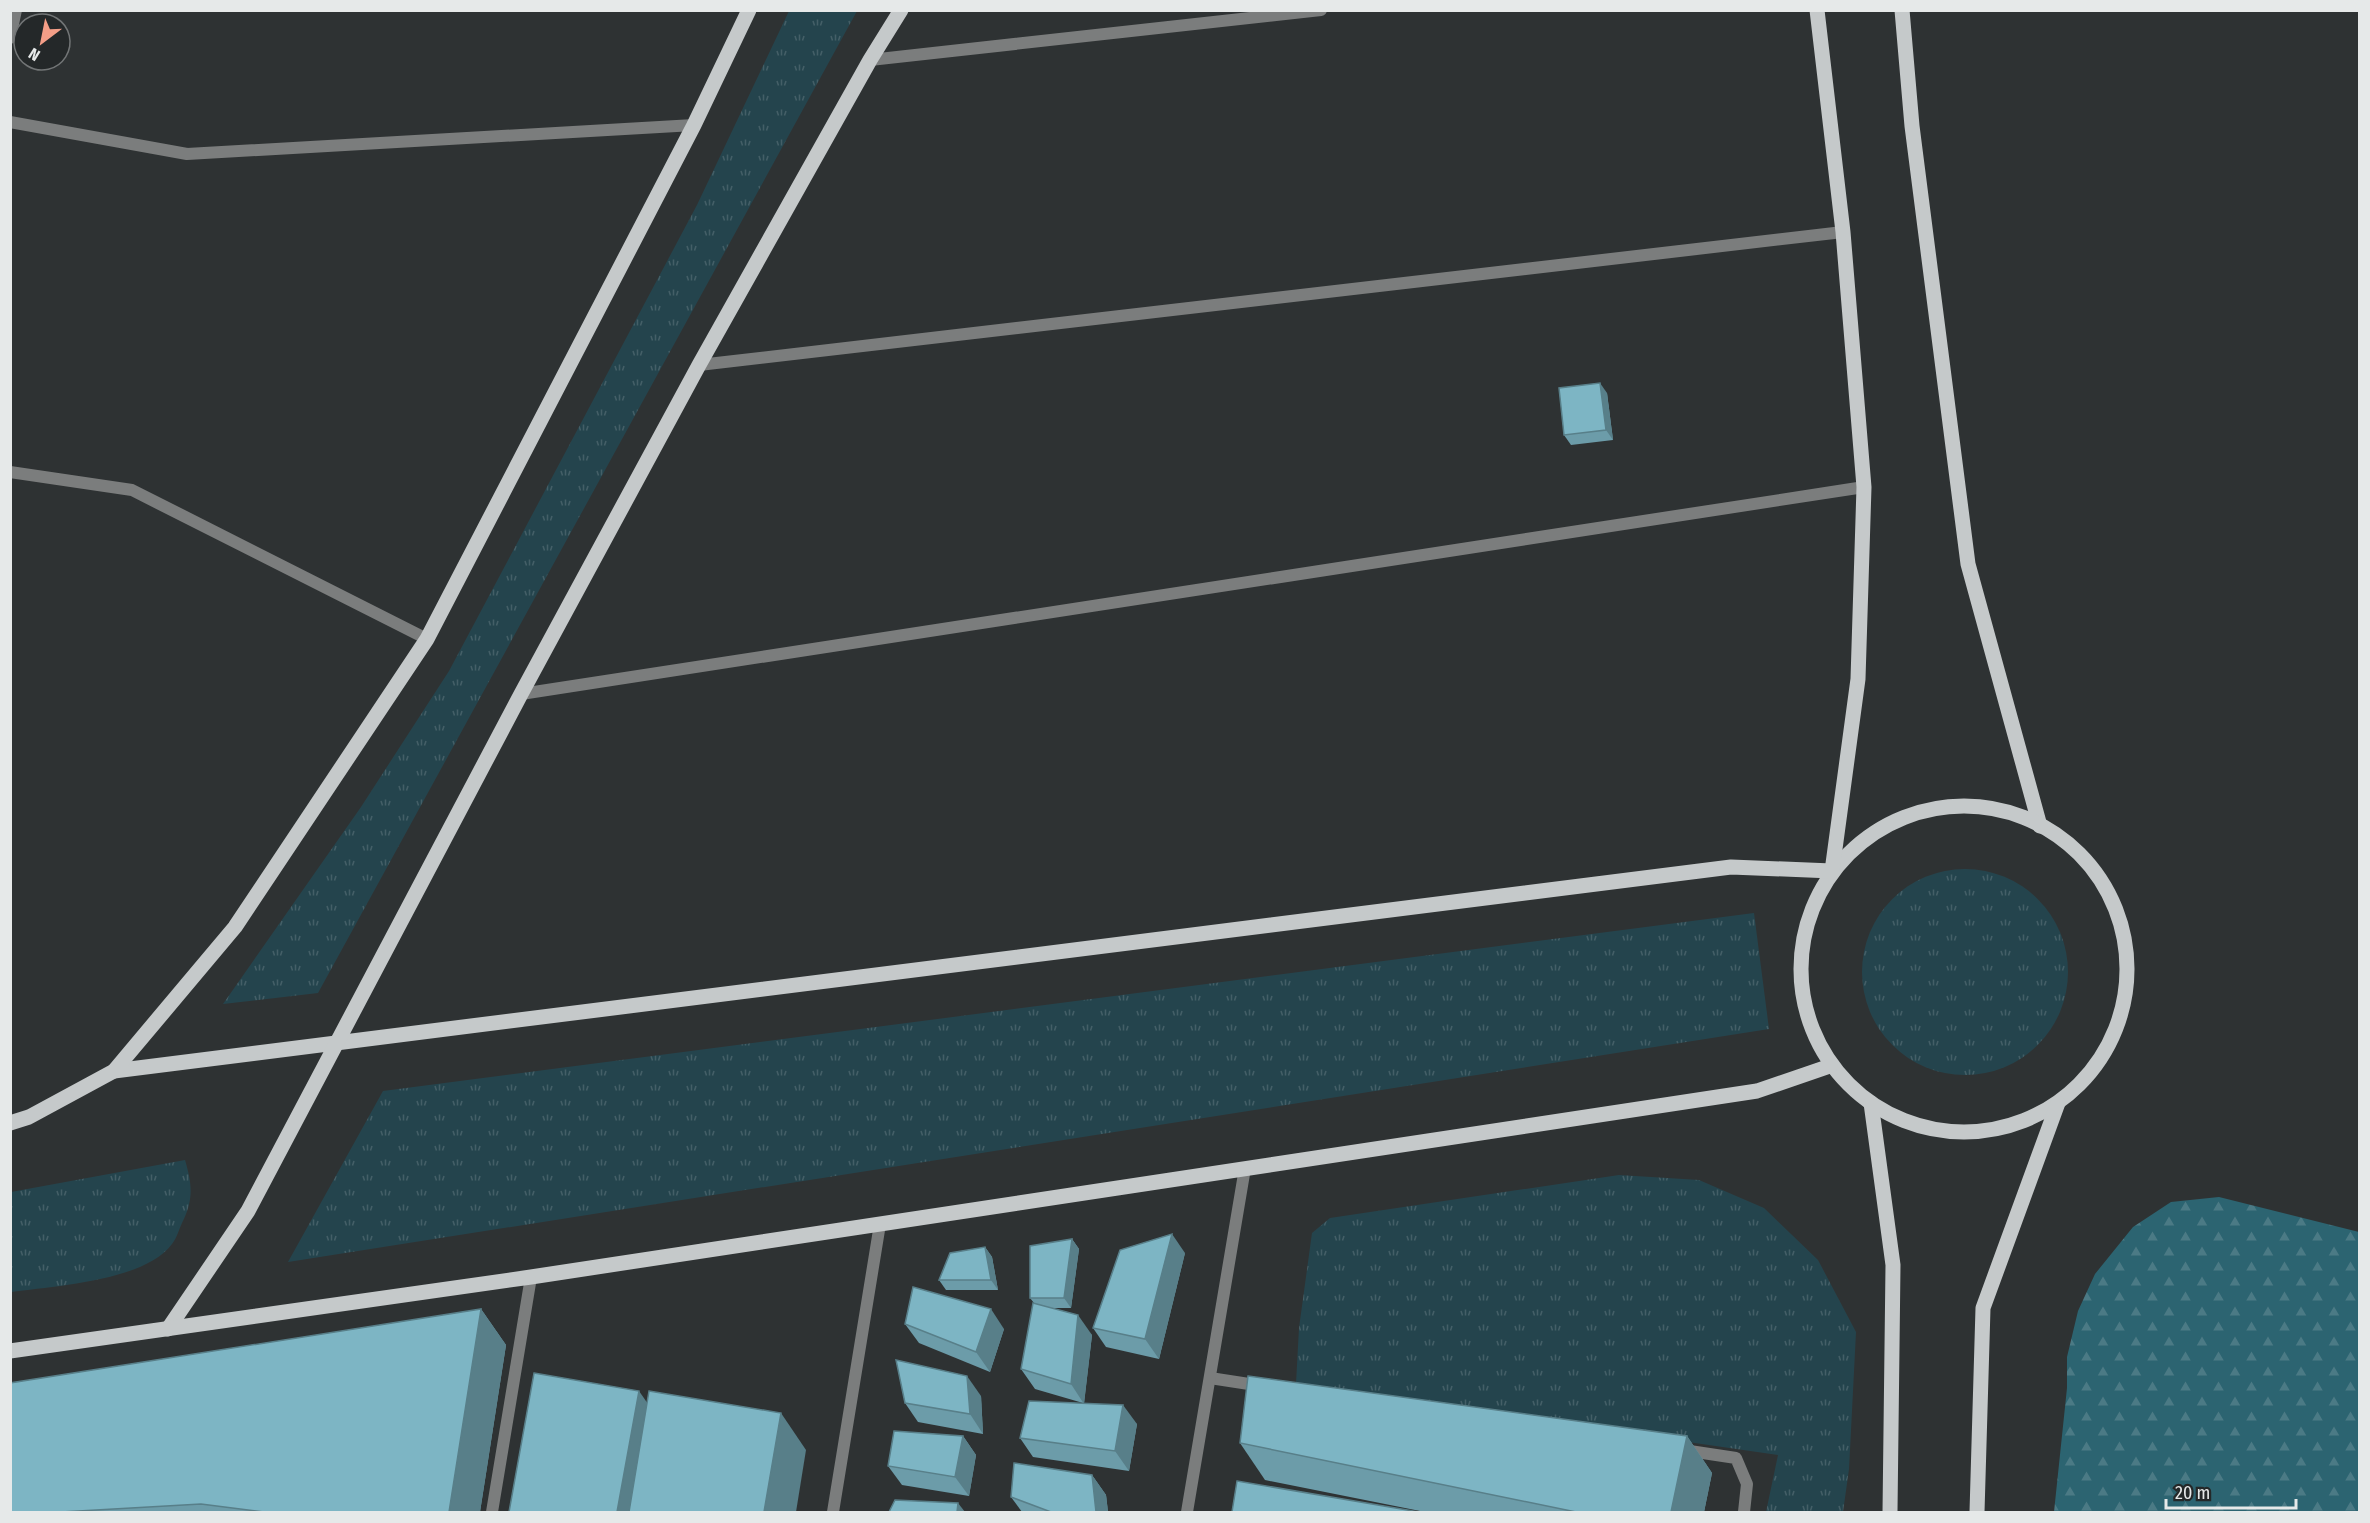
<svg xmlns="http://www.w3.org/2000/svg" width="2370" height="1523" font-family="'Fira Sans Condensed',sans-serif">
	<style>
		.grass { fill: url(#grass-tufts) }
		.forest { fill: url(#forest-firs) }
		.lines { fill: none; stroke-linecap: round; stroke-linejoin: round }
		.street { stroke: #7b7d7d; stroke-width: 12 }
		.primary { stroke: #c5c9ca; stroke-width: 15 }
		.wall { fill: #6c9ca9 }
		.shaded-wall { fill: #587f89 }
		.building { fill: #7db5c4; stroke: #587f89; stroke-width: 1.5 }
	</style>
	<defs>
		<pattern id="grass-tufts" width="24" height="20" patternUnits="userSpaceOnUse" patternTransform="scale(1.5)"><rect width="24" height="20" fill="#24444d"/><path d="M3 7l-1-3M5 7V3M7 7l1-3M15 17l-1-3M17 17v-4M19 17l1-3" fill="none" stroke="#445f67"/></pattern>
		<pattern id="forest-firs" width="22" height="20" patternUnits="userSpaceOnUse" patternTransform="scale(1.5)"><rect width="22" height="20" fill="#2c6471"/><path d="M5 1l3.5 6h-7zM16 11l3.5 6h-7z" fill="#4b7a85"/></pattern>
	</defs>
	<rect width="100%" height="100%" fill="#2e3233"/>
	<g class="grass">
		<path d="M789,11H857L318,993L223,1004L361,807L449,671L697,205Z"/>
		<circle cx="1965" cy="972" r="103"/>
		<path d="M1754,913L1769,1029L288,1262L383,1091Z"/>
		<path d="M185,1160C192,1184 194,1199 182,1223C179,1229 177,1238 172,1244C145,1281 54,1286 11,1292V1192Z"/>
		<path d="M1619,1175L1699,1180L1764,1208L1818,1260L1856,1332L1849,1469L1843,1512H1766L1778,1455L1598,1429L1474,1407L1296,1384L1299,1328L1312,1233L1330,1218Z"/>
	</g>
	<path class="forest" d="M2219,1197L2359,1232V1512H2054L2067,1388V1357L2078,1311L2095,1274L2133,1227L2171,1202Z"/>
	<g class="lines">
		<g class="street">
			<path d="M10,38L16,10"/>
			<path d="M870,60L1321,10"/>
			<path d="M10,122L187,154L694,125"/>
			<path d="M699,365L1843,232"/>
			<path d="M10,472L132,490L427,639"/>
			<path d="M521,694L1864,487"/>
			<path d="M1210,1378L1262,1386"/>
			<path d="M1683,1450L1736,1458L1747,1484L1744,1512"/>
			<path d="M492,1512L531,1277"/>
			<path d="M833,1512L880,1224"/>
			<path d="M1187,1512L1245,1168"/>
		</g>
		<g class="primary">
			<path d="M1902,10L1912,126L1968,564L2040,826"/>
			<circle cx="1964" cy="969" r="163"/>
			<path d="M114,1071L1731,867L1832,871L1858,679L1864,487L1843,232L1817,10"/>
			<path d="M1871,1103L1893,1265L1890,1512"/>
			<path d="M10,1123L29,1117L114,1071L235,927L427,639L694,125L749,10"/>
			<path d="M168,1329L248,1211L521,694L699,365L870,60L901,10"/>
			<path d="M10,1351L531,1277L1757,1091L1830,1066"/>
			<path d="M1977,1512L1983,1308L2058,1103"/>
		</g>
	</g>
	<g class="wall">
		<path d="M1607,393L1613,440L1571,445L1564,435Z"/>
		<path d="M1072,1239L1079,1249L1071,1308H1051L1092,1335L1084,1403L1137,1424L1129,1471L1033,1457L1020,1438L1083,1403L1035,1389L1021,1369L1034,1303L1030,1298Z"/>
		<path d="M985,1247L992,1257L998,1290H946L939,1280Z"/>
		<path d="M1185,1253L1159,1359L1106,1347L1093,1328Z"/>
		<path d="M481,1309L506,1345L480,1512H10Z"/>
		<path d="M905,1324L1004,1329L990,1372L919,1343Z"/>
		<path d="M981,1396L983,1434L918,1422L905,1403Z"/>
		<path d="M963,1436L976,1455L969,1496L902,1485L888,1466Z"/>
		<path d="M1687,1436L1712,1473L1704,1512H1425L1265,1480L1240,1443Z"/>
		<path d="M1092,1475L1106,1495L1108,1512H1022L1011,1497Z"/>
	</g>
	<g class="shaded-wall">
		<path d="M1600,383L1607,393L1613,440L1606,430Z"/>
		<path d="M1172,1234L1185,1253L1159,1359L1145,1339Z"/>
		<path d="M1072,1239L1079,1249L1071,1308L1064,1298Z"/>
		<path d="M985,1247L992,1257L998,1290L991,1280Z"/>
		<path d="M481,1309L506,1345L480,1512H449Z"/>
		<path d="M991,1309L1004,1329L990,1372L976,1352Z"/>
		<path d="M1078,1315L1092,1335L1084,1404L1071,1384Z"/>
		<path d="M967,1376L981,1396L983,1434L970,1414Z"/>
		<path d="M639,1391L664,1427L649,1512H617Z"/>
		<path d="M1123,1405L1137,1424L1129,1471L1115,1451Z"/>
		<path d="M781,1413L806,1450L796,1512H764Z"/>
		<path d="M963,1436L976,1455L969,1496L955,1477Z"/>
		<path d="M1687,1436L1712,1473L1704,1512H1671Z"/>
		<path d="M1092,1475L1106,1495L1108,1512H1096Z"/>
		<path d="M958,1503L965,1512H957Z"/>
	</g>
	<g class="building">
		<path d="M1600,383L1606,430L1564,435L1559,388Z"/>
		<path d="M1172,1234L1145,1339L1093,1328L1120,1250Z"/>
		<path d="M1072,1239L1064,1298H1030V1246Z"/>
		<path d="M985,1247L991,1280H939L950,1253Z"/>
		<path d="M913,1287L991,1309L976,1352L905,1324Z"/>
		<path d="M1033,1303L1078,1315L1071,1384L1021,1369Z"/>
		<path d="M481,1309L449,1512H264L201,1504L61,1512H10V1383Z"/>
		<path d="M896,1360L967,1376L970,1414L905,1403Z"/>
		<path d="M534,1373L639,1391L617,1512H509Z"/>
		<path d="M1248,1376L1687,1436L1671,1512H1576L1240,1443Z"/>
		<path d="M649,1391L781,1413L764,1512H629Z"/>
		<path d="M1029,1401L1123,1405L1115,1451L1020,1438Z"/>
		<path d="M894,1431L963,1436L955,1477L888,1466Z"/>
		<path d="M1014,1463L1092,1475L1096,1512H1051L1011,1497Z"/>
		<path d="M1237,1481L1419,1512H1232Z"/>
		<path d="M895,1500L958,1503L957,1512H889Z"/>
	</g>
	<rect width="2370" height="1523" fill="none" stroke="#e6e9e9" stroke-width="24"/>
	<g transform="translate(42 42) rotate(212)"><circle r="28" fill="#242829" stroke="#727576" stroke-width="1.5"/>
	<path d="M0-4.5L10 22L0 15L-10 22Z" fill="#f49e87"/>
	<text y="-9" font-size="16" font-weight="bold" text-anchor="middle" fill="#e6e9e9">N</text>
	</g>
	<path d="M2166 1499v9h130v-9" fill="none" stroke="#e6e9e9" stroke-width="3"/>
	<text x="2175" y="1499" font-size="18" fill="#e6e9e9" stroke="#242829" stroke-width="4.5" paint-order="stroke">20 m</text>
</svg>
